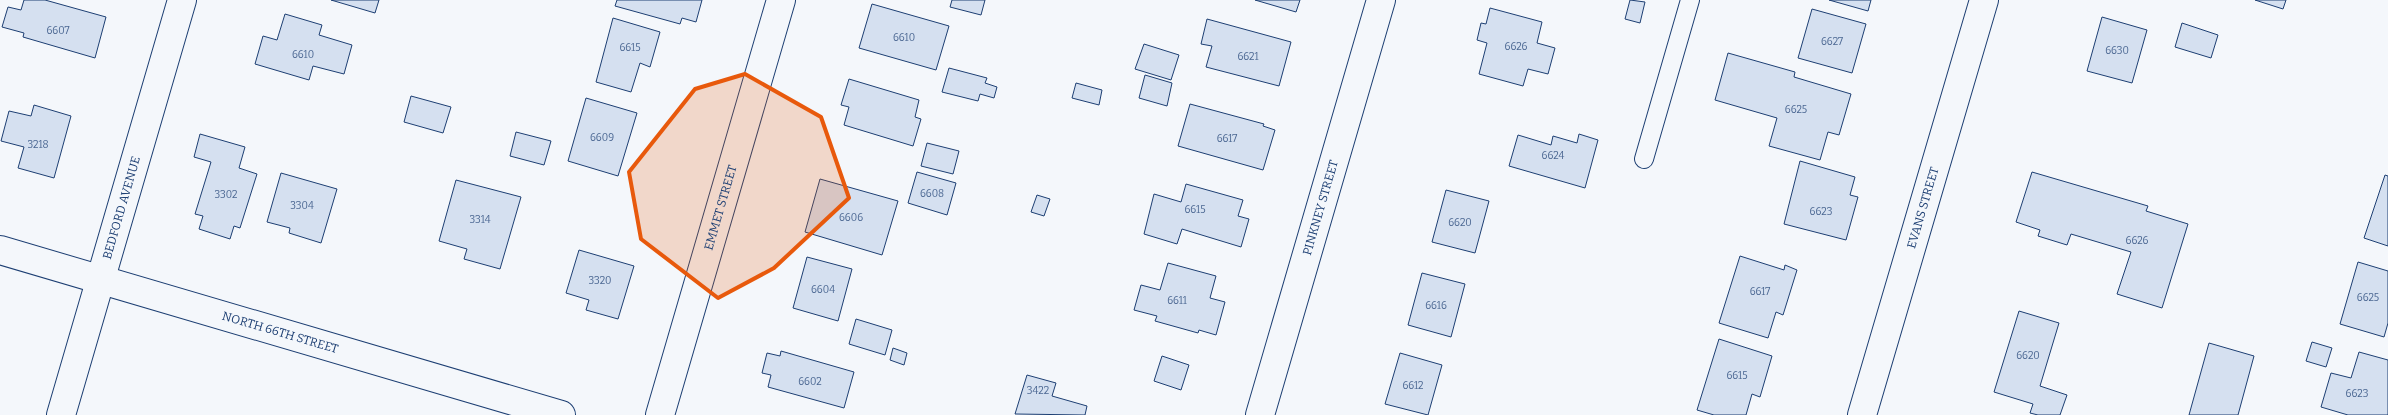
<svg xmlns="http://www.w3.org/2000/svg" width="2388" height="415" font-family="Bitter,serif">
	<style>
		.building { fill: #d5e0f0; stroke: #1d3f73 }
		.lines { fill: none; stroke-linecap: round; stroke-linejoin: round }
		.lane-casing { stroke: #1d3f73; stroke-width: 20 }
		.street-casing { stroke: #1d3f73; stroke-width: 30 }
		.lane { stroke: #f4f7fb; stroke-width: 18 }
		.street { stroke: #f4f7fb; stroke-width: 28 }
		.marked { fill: #e8590c; fill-opacity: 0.2; stroke: #e8590c; stroke-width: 4; stroke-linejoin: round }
		.labels { text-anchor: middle; stroke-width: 4; stroke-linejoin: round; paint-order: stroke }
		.number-label { font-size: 10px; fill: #4b6792 }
		.street-label { font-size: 12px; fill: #1d3f73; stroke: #f4f7fb }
	</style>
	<rect width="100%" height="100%" fill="#f4f7fb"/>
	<g class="building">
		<path d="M24,0H45L106,17L95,58L23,37L24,33L2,27L8,7L21,10Z"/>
		<path d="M331,0H379L375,13Z"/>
		<path d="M617,0H702L696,22L682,18L680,24L615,6Z"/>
		<path d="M952,0H985L981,15L950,7Z"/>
		<path d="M1255,0H1300L1296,12Z"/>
		<path d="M1630,0L1645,2L1640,23L1625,19Z"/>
		<path d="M1829,0H1871L1868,11Z"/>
		<path d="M2255,0H2286L2283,9Z"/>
		<path d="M872,4L949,26L936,70L859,48Z"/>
		<path d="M1490,8L1542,22L1537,43L1555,48L1548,74L1528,69L1523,86L1479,74L1487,43L1477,40L1481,23L1486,24Z"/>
		<path d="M1812,9L1866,24L1852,73L1798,58Z"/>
		<path d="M285,14L322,25L319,35L352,45L344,74L313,66L309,80L255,64L263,36L277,40Z"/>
		<path d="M2102,17L2147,30L2132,83L2087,71Z"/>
		<path d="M613,18L660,32L650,67L640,63L631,92L596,82Z"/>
		<path d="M1207,19L1291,42L1279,86L1206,67L1212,46L1201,44Z"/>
		<path d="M2182,23L2218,35L2211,58L2175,47Z"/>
		<path d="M1144,44L1179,55L1171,80L1135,69Z"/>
		<path d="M1728,53L1795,72L1794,77L1851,94L1839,135L1828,132L1820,160L1769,146L1777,118L1715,100Z"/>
		<path d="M949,68L987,78L985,83L997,87L994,98L980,94L978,101L942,92Z"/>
		<path d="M1145,75L1172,83L1167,106L1139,98Z"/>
		<path d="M849,79L919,100L915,117L921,119L913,146L844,125L849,107L841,105Z"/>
		<path d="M1076,83L1102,90L1099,105L1072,98Z"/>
		<path d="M411,96L451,107L443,133L404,122Z"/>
		<path d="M586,98L637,113L618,176L568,161Z"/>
		<path d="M1190,104L1264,124L1263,126L1275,130L1263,170L1178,146Z"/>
		<path d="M34,105L71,116L54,178L18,168L24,147L1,141L9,111L31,116Z"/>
		<path d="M516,132L551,141L544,165L510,156Z"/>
		<path d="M200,134L245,147L239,168L257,174L240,228L234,226L230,239L199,229L203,216L195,214L211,162L194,157Z"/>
		<path d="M1579,134L1598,140L1585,188L1509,166L1518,135L1551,145L1553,136L1577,143Z"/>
		<path d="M927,143L959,151L953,174L921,166Z"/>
		<path d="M1800,161L1855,177L1850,195L1858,197L1846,240L1784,224Z"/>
		<path d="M917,172L956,183L947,215L908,203Z"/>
		<path d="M2032,172L2148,206L2146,211L2188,224L2162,308L2117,294L2131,252L2071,234L2067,245L2038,236L2040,230L2016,222Z"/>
		<path d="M281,173L337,189L321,243L289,233L290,228L267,222Z"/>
		<path d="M2385,175L2388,176V246L2364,238Z"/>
		<path d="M820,179L898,201L882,255L805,232Z"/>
		<path d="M456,180L521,197L500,269L464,259L467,249L439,241Z"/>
		<path d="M1186,184L1243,200L1238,216L1249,219L1241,247L1182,229L1177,244L1144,234L1154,194L1181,202Z"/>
		<path d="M1446,190L1489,201L1475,253L1432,242Z"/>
		<path d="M1037,195L1050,199L1044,216L1031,212Z"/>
		<path d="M579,250L634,266L618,319L586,310L589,300L566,293Z"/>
		<path d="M1740,256L1784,270L1785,265L1797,270L1783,315L1776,312L1768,338L1719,323Z"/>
		<path d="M807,257L852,269L838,321L793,308Z"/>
		<path d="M2358,262L2388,271V323L2384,337L2340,324Z"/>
		<path d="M1168,263L1216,276L1210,298L1225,302L1216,335L1199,330L1198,333L1155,321L1157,316L1134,310L1141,285L1160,290Z"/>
		<path d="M1422,273L1465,284L1451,337L1408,325Z"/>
		<path d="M2019,311L2059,323L2040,386L2067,395L2060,415H2038L2030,413L2033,404L1994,392Z"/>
		<path d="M856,319L892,330L885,355L849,344Z"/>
		<path d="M1719,339L1772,356L1760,397L1752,394L1746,415H1714L1697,410Z"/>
		<path d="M2312,342L2332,348L2326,367L2306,361Z"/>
		<path d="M2209,343L2254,356L2238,415H2189Z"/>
		<path d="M893,348L907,353L904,365L890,360Z"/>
		<path d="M781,351L854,372L844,408L768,387L771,375L762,373L767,353L780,356Z"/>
		<path d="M2359,352L2388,360V415H2348L2321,407L2331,373L2351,378Z"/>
		<path d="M1400,353L1442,365L1428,415L1385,404Z"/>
		<path d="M1162,356L1189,365L1181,390L1154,381Z"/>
		<path d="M1027,375L1056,383L1052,396L1087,406L1085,415L1015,414Z"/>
	</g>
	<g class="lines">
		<defs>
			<path id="lane" d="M1644,159L1690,0"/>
			<g id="street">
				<path id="s1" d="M0,250L561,415"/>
				<path id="s2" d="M61,415L182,0"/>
				<path id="s3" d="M660,415L781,0"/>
				<path id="s4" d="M1260,415L1381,0"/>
				<path id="s5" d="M1862,415L1984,0"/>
			</g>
		</defs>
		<use href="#lane" class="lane-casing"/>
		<use href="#street" class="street-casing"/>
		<use href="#lane" class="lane"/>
		<use href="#street" class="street"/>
	</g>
	<path class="marked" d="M745,74L821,117L849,198L774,268L718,298L641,239L629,172L695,89Z"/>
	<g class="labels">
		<g class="number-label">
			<text x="58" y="34">6607</text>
			<text x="904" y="41">6610</text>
			<text x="1832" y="45">6627</text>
			<text x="1516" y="50">6626</text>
			<text x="630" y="51">6615</text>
			<text x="2117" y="54">6630</text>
			<text x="303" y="58">6610</text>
			<text x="1248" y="60">6621</text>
			<text x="1796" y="113">6625</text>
			<text x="602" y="141">6609</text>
			<text x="1227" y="142">6617</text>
			<text x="38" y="148">3218</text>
			<text x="1553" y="159">6624</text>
			<text x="932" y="197">6608</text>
			<text x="226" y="198">3302</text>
			<text x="302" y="209">3304</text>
			<text x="1195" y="213">6615</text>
			<text x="1821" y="215">6623</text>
			<text x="851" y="221">6606</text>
			<text x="480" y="223">3314</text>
			<text x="1460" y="226">6620</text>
			<text x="2137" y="244">6626</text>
			<text x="600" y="284">3320</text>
			<text x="823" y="293">6604</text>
			<text x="1760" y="295">6617</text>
			<text x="2368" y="301">6625</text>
			<text x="1177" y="304">6611</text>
			<text x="1436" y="309">6616</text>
			<text x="2028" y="359">6620</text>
			<text x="1737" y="379">6615</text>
			<text x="810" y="385">6602</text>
			<text x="1413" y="389">6612</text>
			<text x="1038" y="394">3422</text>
			<text x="2357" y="397">6623</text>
		</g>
		<g class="street-label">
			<text dy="4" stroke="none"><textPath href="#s2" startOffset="216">BEDFORD AVENUE</textPath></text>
			<text dy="4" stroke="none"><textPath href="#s3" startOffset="216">EMMET STREET</textPath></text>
			<text dy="4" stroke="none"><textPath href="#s4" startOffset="216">PINKNEY STREET</textPath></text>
			<text dy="4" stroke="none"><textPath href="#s5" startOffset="216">EVANS STREET</textPath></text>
			<text dy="4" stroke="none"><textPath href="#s1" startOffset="292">NORTH 66TH STREET</textPath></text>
		</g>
	</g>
</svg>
